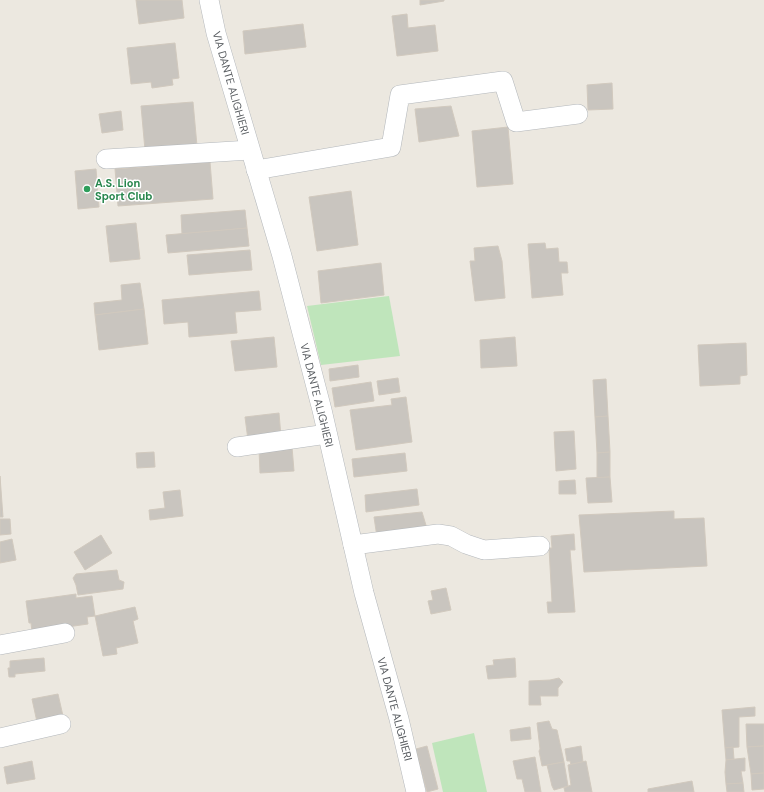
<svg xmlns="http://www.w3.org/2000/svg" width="764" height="792" font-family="'DM Sans',sans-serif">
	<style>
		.green { fill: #bfe5bb }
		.building { fill: #c9c5bf; stroke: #d1c9be }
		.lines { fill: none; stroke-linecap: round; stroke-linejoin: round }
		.minor-casing { stroke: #b3b7bb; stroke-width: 20 }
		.minor { stroke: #fff; stroke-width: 19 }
		.leisure-dot { fill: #2e9e5b; stroke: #fff; stroke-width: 1.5 }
		.labels { text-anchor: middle; stroke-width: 3; stroke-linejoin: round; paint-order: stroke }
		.street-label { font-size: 11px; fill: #595d61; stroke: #fff }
		.leisure-label { font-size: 11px; font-weight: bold; fill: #27864d; stroke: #fff; text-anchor: start }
	</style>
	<rect width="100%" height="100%" fill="#ece8e0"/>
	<g class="green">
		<path d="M389,296L400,356L321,365L307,306Z"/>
		<path d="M474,733L487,792H443L432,743Z"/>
	</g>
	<g class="building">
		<path d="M136,0H182L184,18L139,24Z"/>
		<path d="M420,0H444V1L420,5Z"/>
		<path d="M407,14L408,28L435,25L438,51L397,56L392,16Z"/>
		<path d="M303,24L306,47L245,54L243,31Z"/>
		<path d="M175,43L179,78L172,79L173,85L152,88L151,82L131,84L127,48Z"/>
		<path d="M612,83L613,109L588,110L587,85Z"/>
		<path d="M193,102L197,146L145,150L141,106Z"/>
		<path d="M451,106L459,136L419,142L415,109Z"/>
		<path d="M121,111L123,130L102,133L99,114Z"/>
		<path d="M508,127L513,184L477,187L472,131Z"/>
		<path d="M210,162L213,199L118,206L115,169Z"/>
		<path d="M96,169L99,207L78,209L75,171Z"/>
		<path d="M351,191L358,245L317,251L309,197Z"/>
		<path d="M245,210L247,228L182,234L181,215Z"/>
		<path d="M136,223L140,259L110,262L106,226Z"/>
		<path d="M247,228L249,246L168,253L166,235Z"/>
		<path d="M545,243L546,249L558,248L559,262H567L568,273H561L563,295L532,298L528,244Z"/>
		<path d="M498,246L502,261L505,298L475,301L470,261H475L474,248Z"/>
		<path d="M250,250L252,270L189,275L187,255Z"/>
		<path d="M381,263L384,295L321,303L318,271Z"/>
		<path d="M140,283L144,309L95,315L94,303L122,300L121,285Z"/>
		<path d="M259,291L261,310L235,312L237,333L189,337L188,322L164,324L162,300Z"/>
		<path d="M144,309L148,344L99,350L95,315Z"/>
		<path d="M274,337L277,367L235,371L231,341Z"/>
		<path d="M515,337L517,366L481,368L480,340Z"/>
		<path d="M746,343L747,375L740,376V384L700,386L698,345Z"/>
		<path d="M358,365L359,377L330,381L329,369Z"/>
		<path d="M398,378L400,392L379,395L377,381Z"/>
		<path d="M606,379L608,416L595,417L593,380Z"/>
		<path d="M371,382L374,401L335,407L332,388Z"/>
		<path d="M406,397L412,442L356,450L350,410L392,405L391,399Z"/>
		<path d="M279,413L281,437L248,440L245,417Z"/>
		<path d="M608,416L610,452L597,453L595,417Z"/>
		<path d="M574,431L576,469L556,471L554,432Z"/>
		<path d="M292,447L294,471L260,473L259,449Z"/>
		<path d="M154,452L155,467L137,468L136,453Z"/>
		<path d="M610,452V477L597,478V453Z"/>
		<path d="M405,453L407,471L354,477L352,459Z"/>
		<path d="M0,476L3,517H0Z"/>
		<path d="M610,477L612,502L588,503L586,478Z"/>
		<path d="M575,480L576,494H559V481Z"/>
		<path d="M417,489L419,505L366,512L365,495Z"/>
		<path d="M180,490L183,516L150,520L149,510L165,508L163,492Z"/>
		<path d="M674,511V519L704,518L707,566L584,572L579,515Z"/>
		<path d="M422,512L428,532L377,537L374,517Z"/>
		<path d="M0,519H10L11,534L0,535Z"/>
		<path d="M574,534L575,550H570L575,612L548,613L547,602H552L549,548H552L551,536Z"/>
		<path d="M101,535L112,553L85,570L74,552Z"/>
		<path d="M12,539L16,560L0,563V542Z"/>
		<path d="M117,570L119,580L124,582L123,589L78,595L76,585L73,578L76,574Z"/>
		<path d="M446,588L451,610L431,614L428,601L433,600L431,591Z"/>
		<path d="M76,594V598L92,596L95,616L87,617L88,624L32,632L31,623H29L26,601Z"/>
		<path d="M135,607L138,619L133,621L138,643L116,648L117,654L103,656L95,616Z"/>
		<path d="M44,658L45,671L15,674V677H9L8,668H10V661Z"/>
		<path d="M515,658L516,677L488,679L486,666L494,665L493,660Z"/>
		<path d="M559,678L563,682L558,688V696H540L541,705H529V681L550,680Z"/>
		<path d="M58,694L63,716L37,722L32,699Z"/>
		<path d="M755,707V716L739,717V747L725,748L722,710Z"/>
		<path d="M549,721L552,729L557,730L564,762L542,766L539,751L540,749L537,723Z"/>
		<path d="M746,724H764V746L747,747Z"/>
		<path d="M530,727L531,739L511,741L510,730Z"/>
		<path d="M427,746L438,789L427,792L416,749Z"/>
		<path d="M581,746L583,762L571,765L570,761H567L565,749Z"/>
		<path d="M764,746V773L751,774L747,747Z"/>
		<path d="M733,747L734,759L726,760L725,748Z"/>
		<path d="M535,757L541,792H525L522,779H517L513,761Z"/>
		<path d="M745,758V771H741L743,783L726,784L725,772L726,760Z"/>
		<path d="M32,761L35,779L7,784L4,767Z"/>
		<path d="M586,761L592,792H565L564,788L571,785L568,765Z"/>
		<path d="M564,762L568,786L554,790L552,786L547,765Z"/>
		<path d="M764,773V789L752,790L751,774Z"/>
		<path d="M692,781L694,792H648V789Z"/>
		<path d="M743,783L744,792H727L726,784Z"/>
	</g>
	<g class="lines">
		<defs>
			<g id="minor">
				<path d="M209,0L216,33L282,256L322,410L364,593L399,719L416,792"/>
				<path d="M106,159L250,150"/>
				<path d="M256,170L391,147L400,95L503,81L516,122L578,114"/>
				<path d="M237,447L327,434"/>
				<path d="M353,545L438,534L451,536L466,544L484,550L540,546"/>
				<path d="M0,645L65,633"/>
				<path d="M0,738L61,724"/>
			</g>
		</defs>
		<use href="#minor" class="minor-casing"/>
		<use href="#minor" class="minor"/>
	</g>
	<circle class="leisure-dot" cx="87" cy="189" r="4"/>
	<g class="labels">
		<g class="street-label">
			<text transform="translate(231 83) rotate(74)" y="4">VIA DANTE ALIGHIERI</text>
			<text transform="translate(317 395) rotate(76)" y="4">VIA DANTE ALIGHIERI</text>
			<text transform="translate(395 709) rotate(75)" y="4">VIA DANTE ALIGHIERI</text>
		</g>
		<g class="leisure-label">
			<text x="95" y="187">A.S. Lion<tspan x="95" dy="13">Sport Club</tspan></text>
		</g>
	</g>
</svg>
